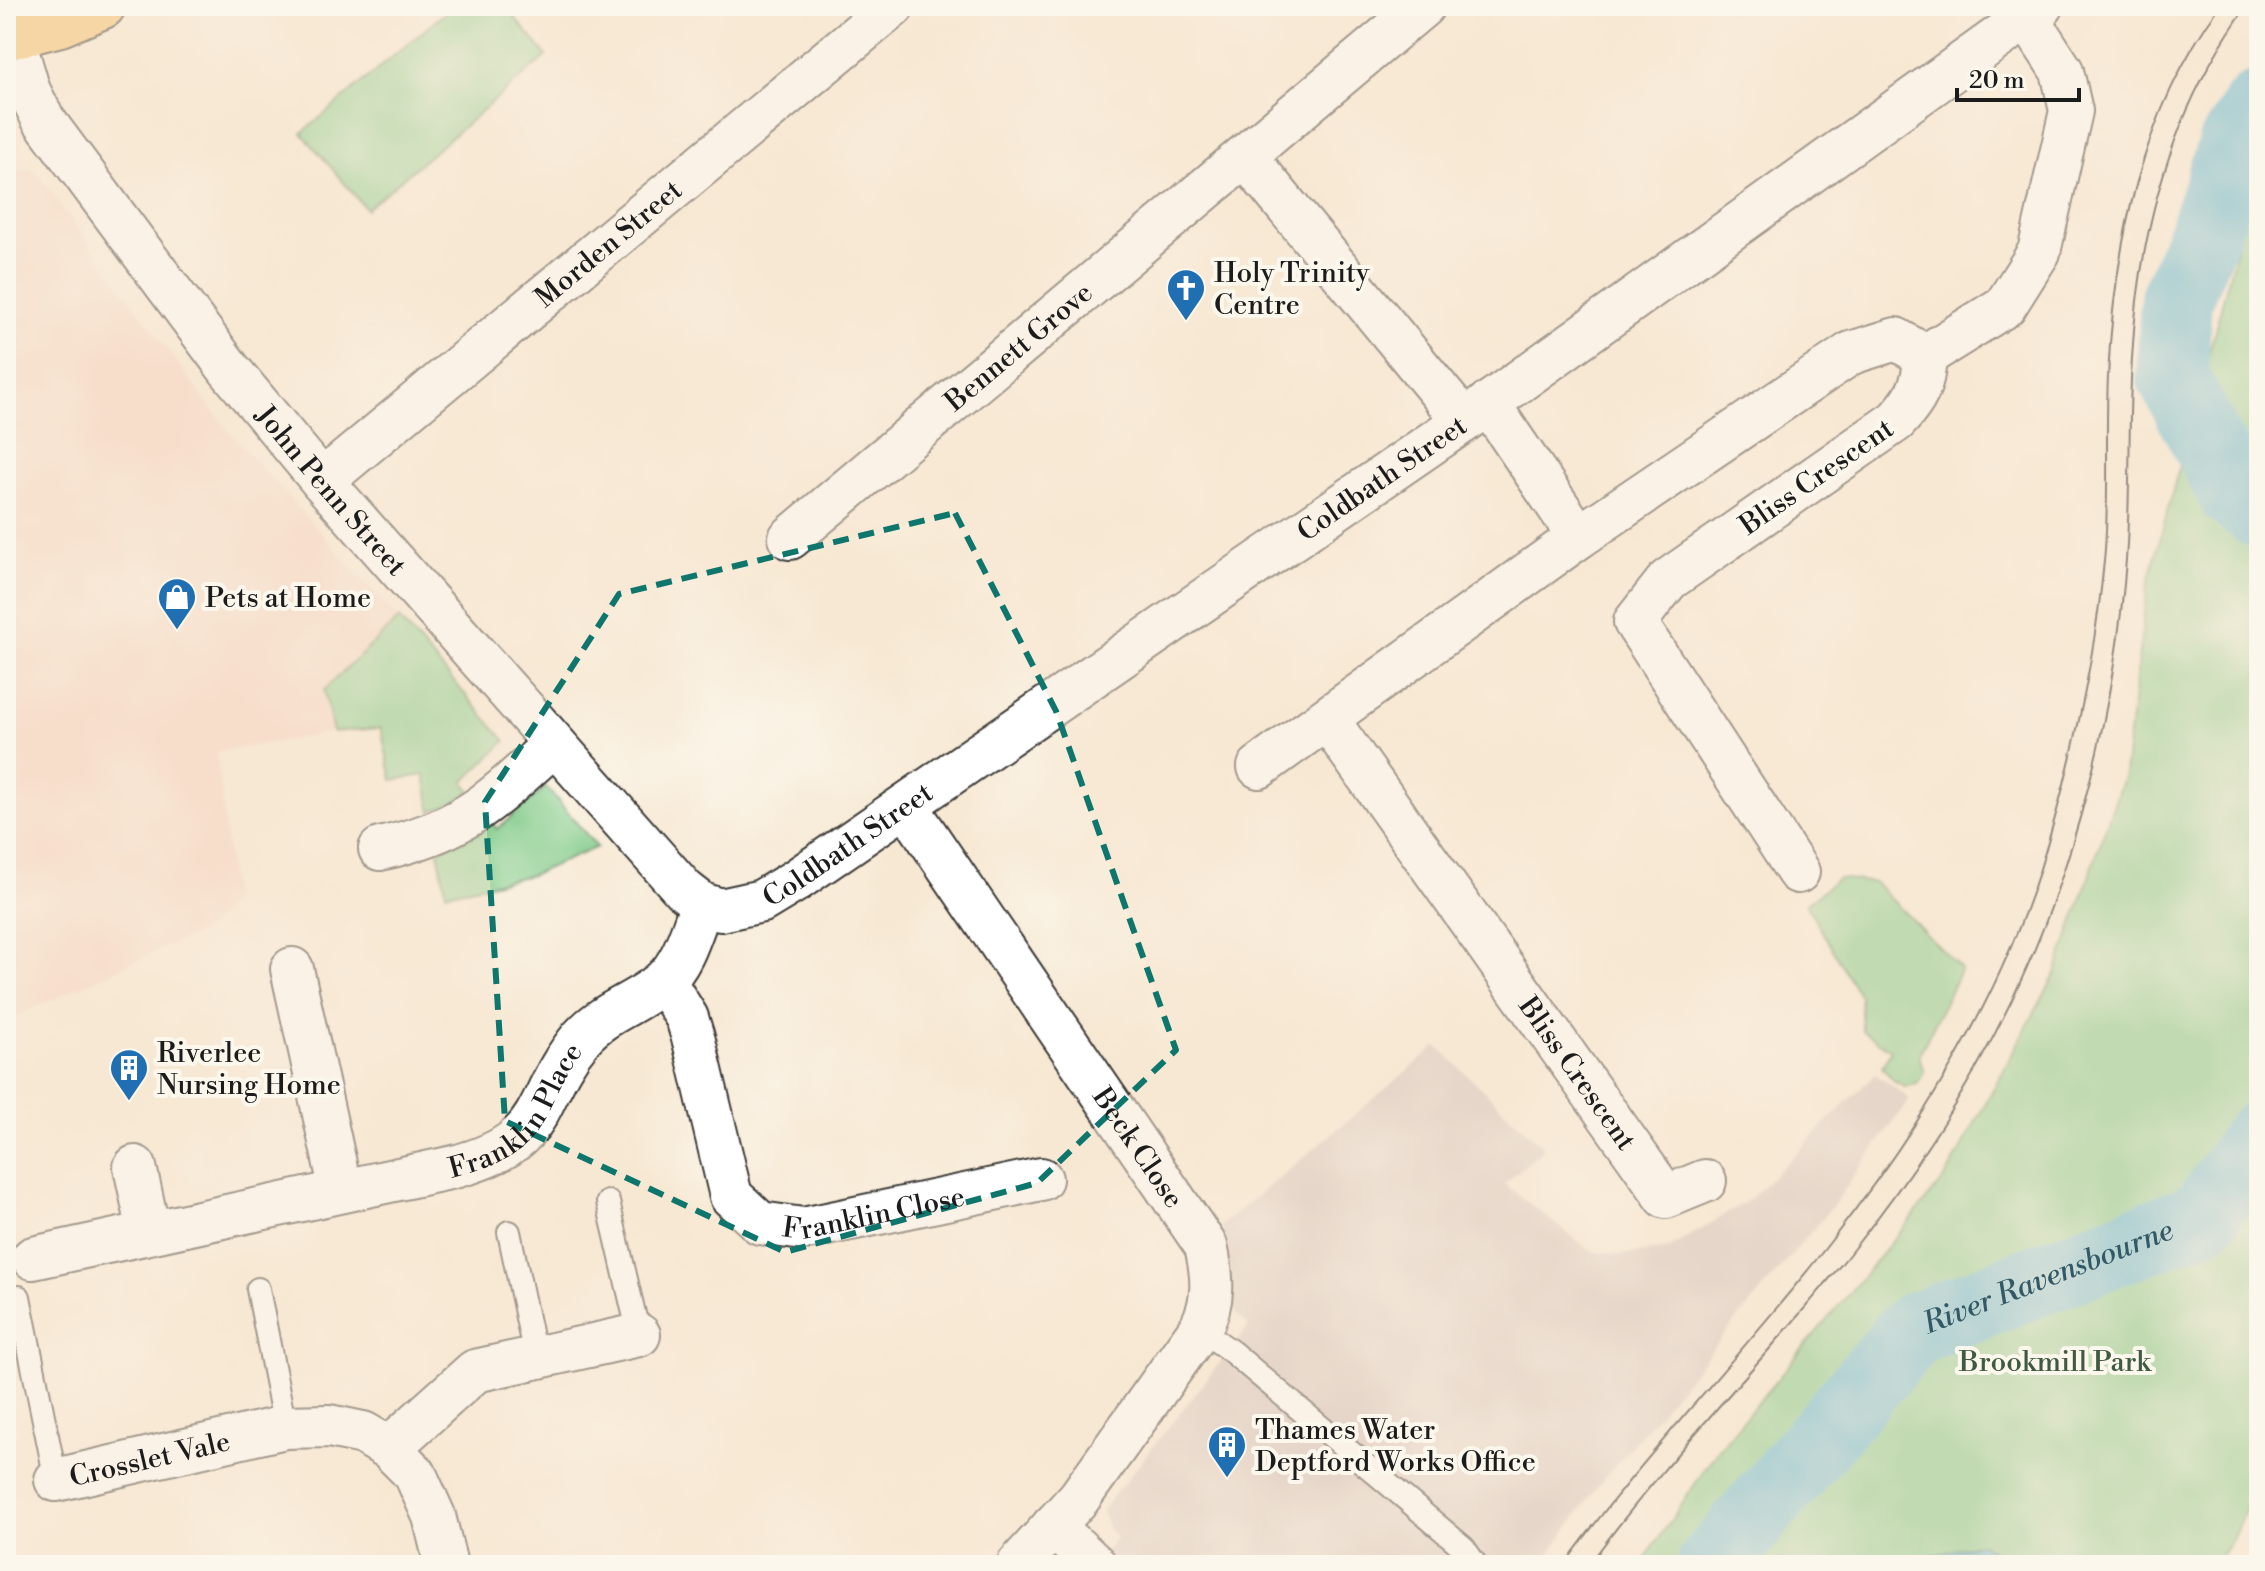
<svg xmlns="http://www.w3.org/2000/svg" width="2265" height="1571" font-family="'Libre Bodoni',serif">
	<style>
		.built { fill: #f4d3c1 }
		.industrial { fill: #d0c0bc }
		.green { fill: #7fcb89; stroke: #4e7452; stroke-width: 2 }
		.water { fill: #54b4d2; stroke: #386877; stroke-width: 2 }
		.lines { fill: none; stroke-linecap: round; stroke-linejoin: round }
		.river { stroke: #54b4d2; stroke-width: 72 }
		.service-casing { stroke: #3d3b37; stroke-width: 26 }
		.minor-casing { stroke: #3d3b37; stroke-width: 46 }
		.primary-casing { stroke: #3d3b37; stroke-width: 48 }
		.service { stroke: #fff; stroke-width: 22 }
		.minor { stroke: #fff; stroke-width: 42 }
		.primary { stroke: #f4c16a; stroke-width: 44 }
		.tram { stroke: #1c1c1c; stroke-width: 2 }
		.marked { fill: none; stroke: #0f766e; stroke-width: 6; stroke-dasharray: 16 10; stroke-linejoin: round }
		.labels { text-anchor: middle; stroke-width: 8; stroke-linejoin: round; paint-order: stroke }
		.street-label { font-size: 28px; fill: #1c1c1c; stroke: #fbf7ec }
		.poi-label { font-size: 28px; fill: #1c1c1c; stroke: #fbf7ec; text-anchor: start }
		.park-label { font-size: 28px; fill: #3f5942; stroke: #fbf7ec }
		.water-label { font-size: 30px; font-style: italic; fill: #325965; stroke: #fbf7ec }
	</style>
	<rect width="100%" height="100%" fill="#fbf7ec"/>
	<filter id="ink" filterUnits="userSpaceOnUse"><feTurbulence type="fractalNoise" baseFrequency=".0125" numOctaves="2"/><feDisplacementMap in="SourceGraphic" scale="16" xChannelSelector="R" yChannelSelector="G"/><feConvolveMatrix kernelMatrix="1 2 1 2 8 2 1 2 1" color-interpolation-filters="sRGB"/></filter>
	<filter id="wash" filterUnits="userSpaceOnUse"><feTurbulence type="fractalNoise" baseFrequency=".006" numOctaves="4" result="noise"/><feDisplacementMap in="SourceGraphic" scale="32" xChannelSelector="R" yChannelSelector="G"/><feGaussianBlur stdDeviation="1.8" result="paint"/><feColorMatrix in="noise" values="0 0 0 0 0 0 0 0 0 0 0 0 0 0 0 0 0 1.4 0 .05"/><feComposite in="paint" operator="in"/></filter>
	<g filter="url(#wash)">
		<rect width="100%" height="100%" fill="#f7e8d3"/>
		<path class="built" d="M32,167L227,429L399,619L324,690L333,732L217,752L233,902L209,927L6,1021V174Z"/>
		<path class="industrial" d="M1437,1046L1544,1148L1504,1184L1591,1251L1619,1255L1668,1249L1749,1200L1875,1074L1910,1099L1835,1203L1598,1486L1542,1565H1095L1116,1538L1107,1527L1102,1510L1249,1326L1235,1313L1221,1226Z"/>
		<g class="green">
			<path d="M453,6H505L547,56L366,209L302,133Z"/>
			<path d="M2250,197L2259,211V1477L2233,1538L2215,1565H1641L1715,1454L1945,1178L2056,973L2124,774L2147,589Z"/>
			<path d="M399,619L506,741L464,782L471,791L452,804L431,811L425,775L392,780L381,728L333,732L324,690Z"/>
			<path d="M546,787L597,847L531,875L446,893L438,851L492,823L497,829Z"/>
			<path d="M1838,878L1875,883L1961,969L1919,1055L1924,1072L1918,1083L1905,1087L1895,1082L1882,1067L1891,1050L1862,1031L1860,997L1806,904Z"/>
		</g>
		<path class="water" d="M1980,1543L2014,1565H1898Z"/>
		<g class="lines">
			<g class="river">
				<path d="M2259,106L2232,149L2206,228L2176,299L2172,375L2234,494L2259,513"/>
				<path id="s1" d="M1713,1565L1913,1329L2203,1216L2259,1137"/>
			</g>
		</g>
	</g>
	<g filter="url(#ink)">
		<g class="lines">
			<defs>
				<g id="service">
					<path d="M608,1202L639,1335"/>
					<path d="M509,1232L535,1356"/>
					<path d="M258,1289L285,1427"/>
					<path d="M19,1297L56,1480"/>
					<path d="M1200,1329L1232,1352L1464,1548L1476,1565"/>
				</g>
				<g id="minor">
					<path id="s2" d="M13,37L29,91L43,119L229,369L322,481L684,890L702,904L721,910L762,901L795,881L1464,421L2042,6"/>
					<path d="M1246,157L1464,421"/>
					<path d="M1925,356L2005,306L2039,252L2071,111L2062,71L2027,17"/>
					<path d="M1488,403L1579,537"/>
					<path id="s3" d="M322,481L893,6"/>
					<path id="s4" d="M790,538L1423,6"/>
					<path id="s5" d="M1327,719L1666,1197L1705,1181"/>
					<path d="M1259,767L1579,537L1851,353L1896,339L1925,356C1924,385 1916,400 1896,421L1668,580L1635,622L1798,872"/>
					<path id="s6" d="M906,805L1206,1246C1213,1277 1215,1301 1200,1329L1079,1498L1018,1565"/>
					<path d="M380,849C465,830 491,801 553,745"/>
					<path d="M292,969L341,1191"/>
					<path id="s7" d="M664,981L687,1018L694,1041L731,1196L760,1223L803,1229L1041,1179"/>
					<path d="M135,1167L149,1232"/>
					<path id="s8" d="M33,1258L454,1167C554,1141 529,1100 582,1037C605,1011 638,1003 663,981C684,963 692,929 702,904"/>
					<path d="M389,1448L475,1371L639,1335"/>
					<path id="s9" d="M56,1480L285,1427L329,1426L363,1433L389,1448L415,1474L434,1516L446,1565"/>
					<path d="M1053,1526L1095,1565"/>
				</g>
				<path id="primary" d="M6,38L60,24L103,6"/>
			</defs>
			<use href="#service" class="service-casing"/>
			<use href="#minor" class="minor-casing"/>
			<use href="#primary" class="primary-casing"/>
			<use href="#service" class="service"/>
			<use href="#minor" class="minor"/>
			<use href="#primary" class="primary"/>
			<g class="tram">
				<path d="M1564,1565C1646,1451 1745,1352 1831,1241C1919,1129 1997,1005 2040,869C2071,768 2094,666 2104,561C2110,500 2105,438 2108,377C2114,247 2141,113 2220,6"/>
				<path d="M1589,1565C1668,1456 1764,1361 1848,1256C1938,1143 2017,1014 2062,876C2096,774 2118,668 2126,560C2131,493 2128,425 2132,358C2139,231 2171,110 2247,6"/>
			</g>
		</g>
	</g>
	<path d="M0 0H2265V1571H0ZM955,513L1056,711L1176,1050L1037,1183L785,1252L505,1121L485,802L619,594Z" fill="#f7e8d3" fill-opacity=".55" fill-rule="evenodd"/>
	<path class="marked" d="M955,513L1056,711L1176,1050L1037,1183L785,1252L505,1121L485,802L619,594Z"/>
	<defs>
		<symbol id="church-pin" viewBox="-11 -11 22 30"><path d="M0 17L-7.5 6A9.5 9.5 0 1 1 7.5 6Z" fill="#1f6fb2" stroke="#fbf7ec"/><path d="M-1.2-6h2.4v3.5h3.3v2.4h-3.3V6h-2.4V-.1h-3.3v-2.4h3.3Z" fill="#fff"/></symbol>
		<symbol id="shop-pin" viewBox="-11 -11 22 30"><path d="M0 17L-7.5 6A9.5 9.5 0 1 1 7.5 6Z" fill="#1f6fb2" stroke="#fbf7ec"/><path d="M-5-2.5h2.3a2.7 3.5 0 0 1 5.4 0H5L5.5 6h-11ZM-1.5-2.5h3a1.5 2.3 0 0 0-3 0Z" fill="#fff"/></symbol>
		<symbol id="building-pin" viewBox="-11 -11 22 30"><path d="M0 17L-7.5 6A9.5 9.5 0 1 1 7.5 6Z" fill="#1f6fb2" stroke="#fbf7ec"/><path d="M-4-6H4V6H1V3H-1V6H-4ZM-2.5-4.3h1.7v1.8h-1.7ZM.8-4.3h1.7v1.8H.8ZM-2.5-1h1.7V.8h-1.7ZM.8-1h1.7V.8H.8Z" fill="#fff"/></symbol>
	</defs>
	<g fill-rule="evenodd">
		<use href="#church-pin" x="1164" y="266" width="44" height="60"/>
		<use href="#shop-pin" x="155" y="575" width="44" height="60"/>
		<use href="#building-pin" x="107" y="1046" width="44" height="60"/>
		<use href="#building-pin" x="1205" y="1423" width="44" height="60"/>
	</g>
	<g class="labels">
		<g class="street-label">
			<text dy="10" stroke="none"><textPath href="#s3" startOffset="372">Morden Street</textPath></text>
			<text dy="10" stroke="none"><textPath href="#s4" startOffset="298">Bennett Grove</textPath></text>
			<text transform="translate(1816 476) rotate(-35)" y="10">Bliss Crescent</text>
			<text dy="10" stroke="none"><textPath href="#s2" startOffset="1926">Coldbath Street</textPath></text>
			<text dy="10" stroke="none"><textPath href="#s2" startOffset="558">John Penn Street</textPath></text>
			<text dy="10" stroke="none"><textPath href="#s2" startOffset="1278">Coldbath Street</textPath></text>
			<text dy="10" stroke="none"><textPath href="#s5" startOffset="434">Bliss Crescent</textPath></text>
			<text dy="10" stroke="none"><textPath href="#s8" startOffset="518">Franklin Place</textPath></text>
			<text dy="10" stroke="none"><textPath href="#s6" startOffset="414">Beck Close</textPath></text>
			<text dy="10" stroke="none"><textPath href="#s7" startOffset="382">Franklin Close</textPath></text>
			<text dy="10" stroke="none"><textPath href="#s9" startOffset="96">Crosslet Vale</textPath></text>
		</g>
		<g class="poi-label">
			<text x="1214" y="282">Holy Trinity<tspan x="1214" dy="32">Centre</tspan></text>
			<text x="205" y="607">Pets at Home</text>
			<text x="157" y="1062">Riverlee<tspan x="157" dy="32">Nursing Home</tspan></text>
			<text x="1255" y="1439">Thames Water<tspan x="1255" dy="32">Deptford Works Office</tspan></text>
		</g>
		<g class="park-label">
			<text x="2055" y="1371">Brookmill Park</text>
		</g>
		<g class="water-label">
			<text dy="10" stroke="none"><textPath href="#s1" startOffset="454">River Ravensbourne</textPath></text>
		</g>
	</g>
	<rect width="2265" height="1571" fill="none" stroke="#fbf7ec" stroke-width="32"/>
	<path d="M1957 88v12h122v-12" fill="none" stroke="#1c1c1c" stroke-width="4"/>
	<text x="1969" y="88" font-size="24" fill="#1c1c1c" stroke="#fbf7ec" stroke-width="6" paint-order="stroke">20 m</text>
</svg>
